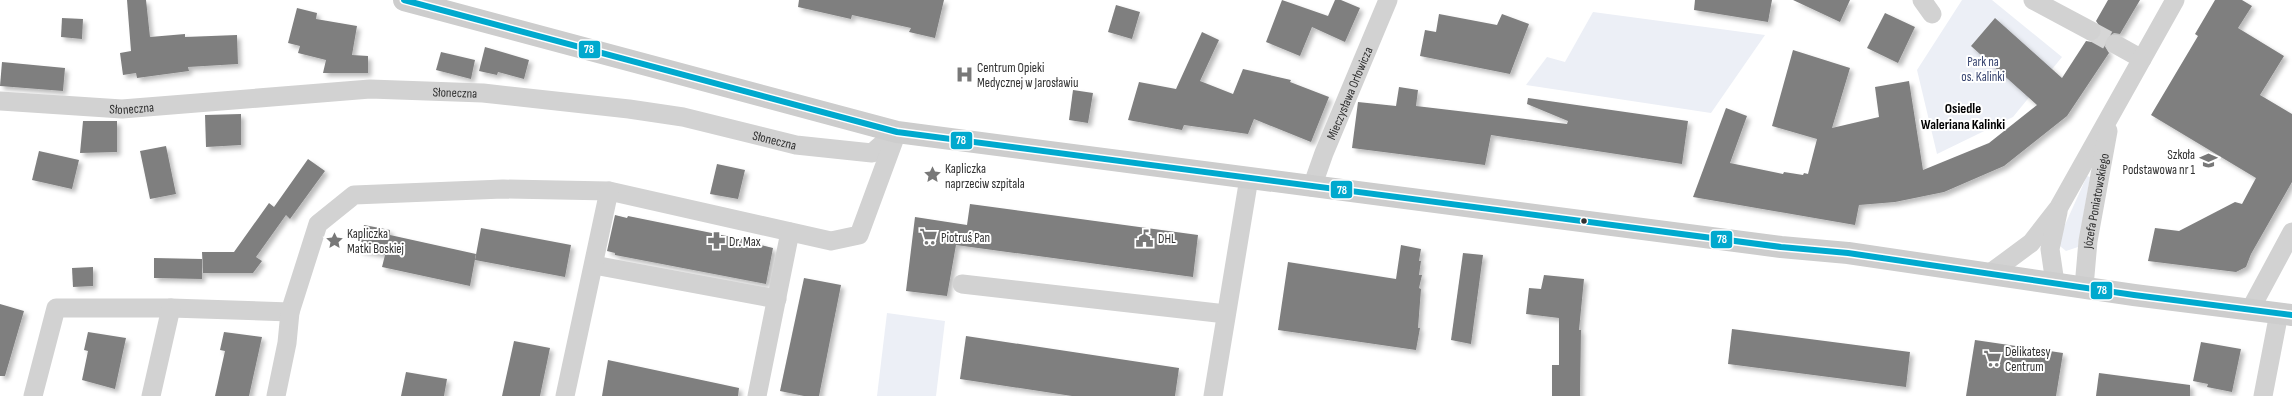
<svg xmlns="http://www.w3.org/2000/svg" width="2292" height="396" font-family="'Sofia Sans Condensed',sans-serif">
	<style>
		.green { fill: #eceff6 }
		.building { fill: #7f7f7f; filter: url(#shadow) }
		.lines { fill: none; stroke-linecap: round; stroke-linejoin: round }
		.street-tunnel { stroke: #d6d6d6; stroke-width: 19; stroke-dasharray: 19 10; stroke-linecap: butt }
		.street { stroke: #d2d2d2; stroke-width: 19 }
		.secondary { stroke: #cdcdcd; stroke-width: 22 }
		.bus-1-casing { stroke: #fff; stroke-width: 9 }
		.bus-1 { stroke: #00a9ce; stroke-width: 6 }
		.bus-dot { fill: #303030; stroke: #fff; stroke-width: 1.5 }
		.labels { text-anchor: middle; stroke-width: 4; stroke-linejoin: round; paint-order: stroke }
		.park-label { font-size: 13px; fill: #384570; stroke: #fff }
		.poi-label { font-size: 13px; fill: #303030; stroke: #fff; text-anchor: start }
		.street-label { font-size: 13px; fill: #303030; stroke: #fff }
		.neighbourhood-label { font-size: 14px; font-weight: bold; fill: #000; stroke: #fff }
		.line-badge { stroke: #fff; stroke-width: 1.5 }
		.badge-label { font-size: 11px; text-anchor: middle; font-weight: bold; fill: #fff }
	</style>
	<defs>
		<filter id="shadow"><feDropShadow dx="3.5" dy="3.5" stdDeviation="2" flood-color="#0004"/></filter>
	</defs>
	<rect width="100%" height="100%" fill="#fff"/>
	<g class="green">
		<path d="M1962,0H1992L2062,57L2013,117L1937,154L1917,70Z"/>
		<path d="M1593,12L1765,35L1711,113L1526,85L1547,57L1565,62Z"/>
		<path d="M2087,176L2090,177L2078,247L2066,251L2060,246L2059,238Z"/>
		<path d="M887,313L945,321L936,396H877Z"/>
	</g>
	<g class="building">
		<path d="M127,0H146L150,37L185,34V37L237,35L238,64L188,67L189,71L137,78L136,73L123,75L120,53L131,51Z"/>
		<path d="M799,0H944L935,38L909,32L911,28L852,15L851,19L798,7Z"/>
		<path d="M1282,0L1328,16L1335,0H1341L1360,8L1345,42L1312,27L1300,56L1266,42Z"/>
		<path d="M1695,0H1772L1768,22L1694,10Z"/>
		<path d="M1793,0H1850L1840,22Z"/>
		<path d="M2108,0H2140L2120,34L2114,33L2106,38L2104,45L2109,53L2067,116L2004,166L1944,192L1895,202L1859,205L1855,225L1693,197L1726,108L1747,116L1730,163L1783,174L1784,172L1803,175L1804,173L1808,174L1817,139L1772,126L1793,50L1850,68L1832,128L1879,117L1875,87L1909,81L1923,170L1989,143L2037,105L1971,46L1995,18L2062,78L2086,41L2092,42L2100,36L2102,30L2096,21Z"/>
		<path d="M2215,0H2242L2252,6L2238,28L2284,56L2260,95L2292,114V182L2251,254L2246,267L2236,272L2148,261L2155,228L2179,231L2235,202L2242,204L2256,178L2151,115L2198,36L2195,34Z"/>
		<path d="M1116,5L1140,12L1132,39L1108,32Z"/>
		<path d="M297,8L317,13L316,19L357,26L352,55L368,56V73H323L326,60L298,53L300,46L288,43Z"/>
		<path d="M1885,13L1915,27L1898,63L1867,48Z"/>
		<path d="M1439,14L1497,25L1502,14L1529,24L1510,74L1420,56L1425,30L1436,32Z"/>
		<path d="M62,18L83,19L82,39L61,37Z"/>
		<path d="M1202,32L1219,40L1200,81L1233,94L1243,69L1291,80L1290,82L1329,97L1311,142L1254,119L1248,134L1184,125L1182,130L1128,120L1139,82L1176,89Z"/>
		<path d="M485,47L529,60L524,79L498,72L497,75L479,71Z"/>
		<path d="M441,52L475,60L471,79L436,70Z"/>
		<path d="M2,62L65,68L63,91L0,86Z"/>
		<path d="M1399,87L1418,90L1416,106L1567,124L1568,121L1527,104L1528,98L1688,121L1682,164L1491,135L1485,165L1352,148L1358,102L1396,106Z"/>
		<path d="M1073,90L1093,93L1088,123L1069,120Z"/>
		<path d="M241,114V145L206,147L205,115Z"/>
		<path d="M83,121H117V152L80,153Z"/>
		<path d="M166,146L176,194L150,199L140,151Z"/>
		<path d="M39,151L79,160L72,189L32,180Z"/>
		<path d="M308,159L325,171L290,219L286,215L256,257L262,261L253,273H203L202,252H234L269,203L274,207Z"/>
		<path d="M717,164L745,170L738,199L710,194Z"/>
		<path d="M970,204L1198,235L1193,277L956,245L947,296L906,291L915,217L967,225Z"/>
		<path d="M615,215L627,218L628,216L761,243V245L773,248L766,284L615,255V253L607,251Z"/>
		<path d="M364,225L390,230V235L476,254L470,286L382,267L385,255L359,250Z"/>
		<path d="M481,228L571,245L565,277L475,260Z"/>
		<path d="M1401,245L1421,249L1419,261H1421L1419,275H1422L1419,288L1421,289L1418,328H1420L1416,350L1278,330L1288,262L1396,279Z"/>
		<path d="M1463,253L1483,255L1471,344L1451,340Z"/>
		<path d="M154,258L202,259V279L154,278Z"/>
		<path d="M93,267V286L73,287L72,268Z"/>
		<path d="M1544,275L1584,279L1579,330H1581L1580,396H1552V365H1559V318L1526,314L1529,288L1541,289Z"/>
		<path d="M804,278L841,285L819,396H804L780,391Z"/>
		<path d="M0,304L24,311L5,376H0Z"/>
		<path d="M1732,329L1910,352L1906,387L1728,364Z"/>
		<path d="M88,332L126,338L115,389L82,380L88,351L84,350Z"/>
		<path d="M224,332L262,337L249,396H215L225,351L220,350Z"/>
		<path d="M966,336L1179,368L1175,396H1072L960,379Z"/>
		<path d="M1975,340L2063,353L2056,396H1966Z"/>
		<path d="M514,341L550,348L540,396H502Z"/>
		<path d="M2201,342L2241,349L2232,392L2207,387L2208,384L2193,381Z"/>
		<path d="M608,360L739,388L738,396H602Z"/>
		<path d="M406,372L447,379L444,396H401Z"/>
		<path d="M2099,373L2190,385V396H2096Z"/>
	</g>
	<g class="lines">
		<path class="street-tunnel" d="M2091,31L2115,44"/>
		<g class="street">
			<path d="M1922,0L1932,14"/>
			<path d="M2033,0L2091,31"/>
			<path d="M2115,44L2142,59"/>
			<path id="s1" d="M0,101L122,109L370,89L483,93L629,109L683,117L796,145L872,153L896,132"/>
			<path id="s2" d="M1312,187L1324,153L1388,0"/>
			<path d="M594,265L777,299"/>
			<path d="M1989,274L2031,243L2059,207L2175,0"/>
			<path d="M2055,283L2050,249L2058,212"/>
			<path d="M962,284L1226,314"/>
			<path id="s3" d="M2084,287L2088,241L2108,131"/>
			<path d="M2250,310L2292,232"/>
			<path d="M33,396L56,308H171L290,312L318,224L354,195L503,189L609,191L831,241L859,235L897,132"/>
			<path d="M151,396L171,308"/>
			<path d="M276,396L287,343L290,312"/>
			<path d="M565,396L609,191"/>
			<path d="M757,396L790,232"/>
			<path d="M1213,396L1249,178"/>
			<path d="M2263,396L2279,313"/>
		</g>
		<path class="secondary" d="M404,0L897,132L1781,247L1848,253L2134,295L2292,315"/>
		<defs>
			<path id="bus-1" d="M404,0L897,132L1781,247L1848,253L2134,295L2292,315"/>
		</defs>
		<use href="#bus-1" class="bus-1-casing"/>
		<use href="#bus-1" class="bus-1"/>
	</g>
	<defs>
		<symbol id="hospital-bare" viewBox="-9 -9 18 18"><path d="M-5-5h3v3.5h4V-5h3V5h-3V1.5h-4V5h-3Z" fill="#787878" stroke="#fff" stroke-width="2.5" paint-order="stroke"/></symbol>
		<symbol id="school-bare" viewBox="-9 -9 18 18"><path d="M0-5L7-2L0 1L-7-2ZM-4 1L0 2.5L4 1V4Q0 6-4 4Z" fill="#787878" stroke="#fff" stroke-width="2.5" paint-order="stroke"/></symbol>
		<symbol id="sight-bare" viewBox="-9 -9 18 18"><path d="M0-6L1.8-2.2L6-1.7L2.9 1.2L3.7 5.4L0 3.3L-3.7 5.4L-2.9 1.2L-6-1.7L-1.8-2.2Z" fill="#787878" stroke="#fff" stroke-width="2.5" paint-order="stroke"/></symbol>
		<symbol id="supermarket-bare" viewBox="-9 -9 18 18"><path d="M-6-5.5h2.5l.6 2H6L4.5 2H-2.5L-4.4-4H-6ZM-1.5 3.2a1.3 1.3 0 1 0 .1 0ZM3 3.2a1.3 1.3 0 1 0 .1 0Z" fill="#787878" stroke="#fff" stroke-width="2.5" paint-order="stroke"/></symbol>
		<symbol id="civic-bare" viewBox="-9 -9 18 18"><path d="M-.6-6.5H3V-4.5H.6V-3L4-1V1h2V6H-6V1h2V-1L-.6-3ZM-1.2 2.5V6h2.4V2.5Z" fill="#787878" stroke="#fff" stroke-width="2.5" paint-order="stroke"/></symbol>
		<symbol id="pharmacy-bare" viewBox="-9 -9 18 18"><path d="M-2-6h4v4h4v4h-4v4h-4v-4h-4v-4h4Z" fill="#787878" stroke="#fff" stroke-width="2.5" paint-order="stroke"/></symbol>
	</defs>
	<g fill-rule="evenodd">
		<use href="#hospital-bare" x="952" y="62" width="25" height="25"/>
		<use href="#school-bare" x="2196" y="148" width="25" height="25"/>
		<use href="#sight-bare" x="920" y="162" width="25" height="25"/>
		<use href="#supermarket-bare" x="916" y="224" width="25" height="25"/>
		<use href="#civic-bare" x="1132" y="226" width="25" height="25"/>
		<use href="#sight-bare" x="322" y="228" width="25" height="25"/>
		<use href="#pharmacy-bare" x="704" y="228" width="25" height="25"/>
		<use href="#supermarket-bare" x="1980" y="346" width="25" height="25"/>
	</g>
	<circle class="bus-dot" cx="1584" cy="221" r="3.5"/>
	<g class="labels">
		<g class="park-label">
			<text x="1983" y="66">Park na<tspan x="1983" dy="15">os. Kalinki</tspan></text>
		</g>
		<g class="poi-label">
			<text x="977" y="72">Centrum Opieki<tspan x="977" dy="15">Medycznej w Jarosławiu</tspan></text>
			<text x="2195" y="159" text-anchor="end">Szkoła<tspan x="2195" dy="15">Podstawowa nr 1</tspan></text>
			<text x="945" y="173">Kapliczka<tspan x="945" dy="15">naprzeciw szpitala</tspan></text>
			<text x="347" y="238">Kapliczka<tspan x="347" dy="15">Matki Boskiej</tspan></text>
			<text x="941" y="242">Piotruś Pan</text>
			<text x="1158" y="243">DHL</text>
			<text x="729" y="246">Dr. Max</text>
			<text x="2005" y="356">Delikatesy<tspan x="2005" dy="15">Centrum</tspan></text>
		</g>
		<g class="street-label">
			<text dy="5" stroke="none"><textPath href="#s1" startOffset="456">Słoneczna</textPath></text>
			<text dy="5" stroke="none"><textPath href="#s2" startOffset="101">Mieczysława Orłowicza</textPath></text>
			<text dy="5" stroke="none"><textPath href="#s1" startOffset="132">Słoneczna</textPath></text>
			<text dy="5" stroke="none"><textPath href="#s1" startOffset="780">Słoneczna</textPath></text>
			<text dy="5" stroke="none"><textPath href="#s3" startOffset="87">Józefa Poniatowskiego</textPath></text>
		</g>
		<g class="neighbourhood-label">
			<text x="1963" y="113">Osiedle<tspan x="1963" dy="16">Waleriana Kalinki</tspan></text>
		</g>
	</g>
	<g class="line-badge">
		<rect x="578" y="40" width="23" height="19" rx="4" fill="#00a9ce"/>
		<rect x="950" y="131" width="23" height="19" rx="4" fill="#00a9ce"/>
		<rect x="1330" y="180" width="23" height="19" rx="4" fill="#00a9ce"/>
		<rect x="1710" y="230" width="23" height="19" rx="4" fill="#00a9ce"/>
		<rect x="2090" y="281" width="23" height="19" rx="4" fill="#00a9ce"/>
	</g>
	<g class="badge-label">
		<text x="589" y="53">78</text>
		<text x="961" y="144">78</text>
		<text x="1342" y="194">78</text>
		<text x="1722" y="243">78</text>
		<text x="2102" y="294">78</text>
	</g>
</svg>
